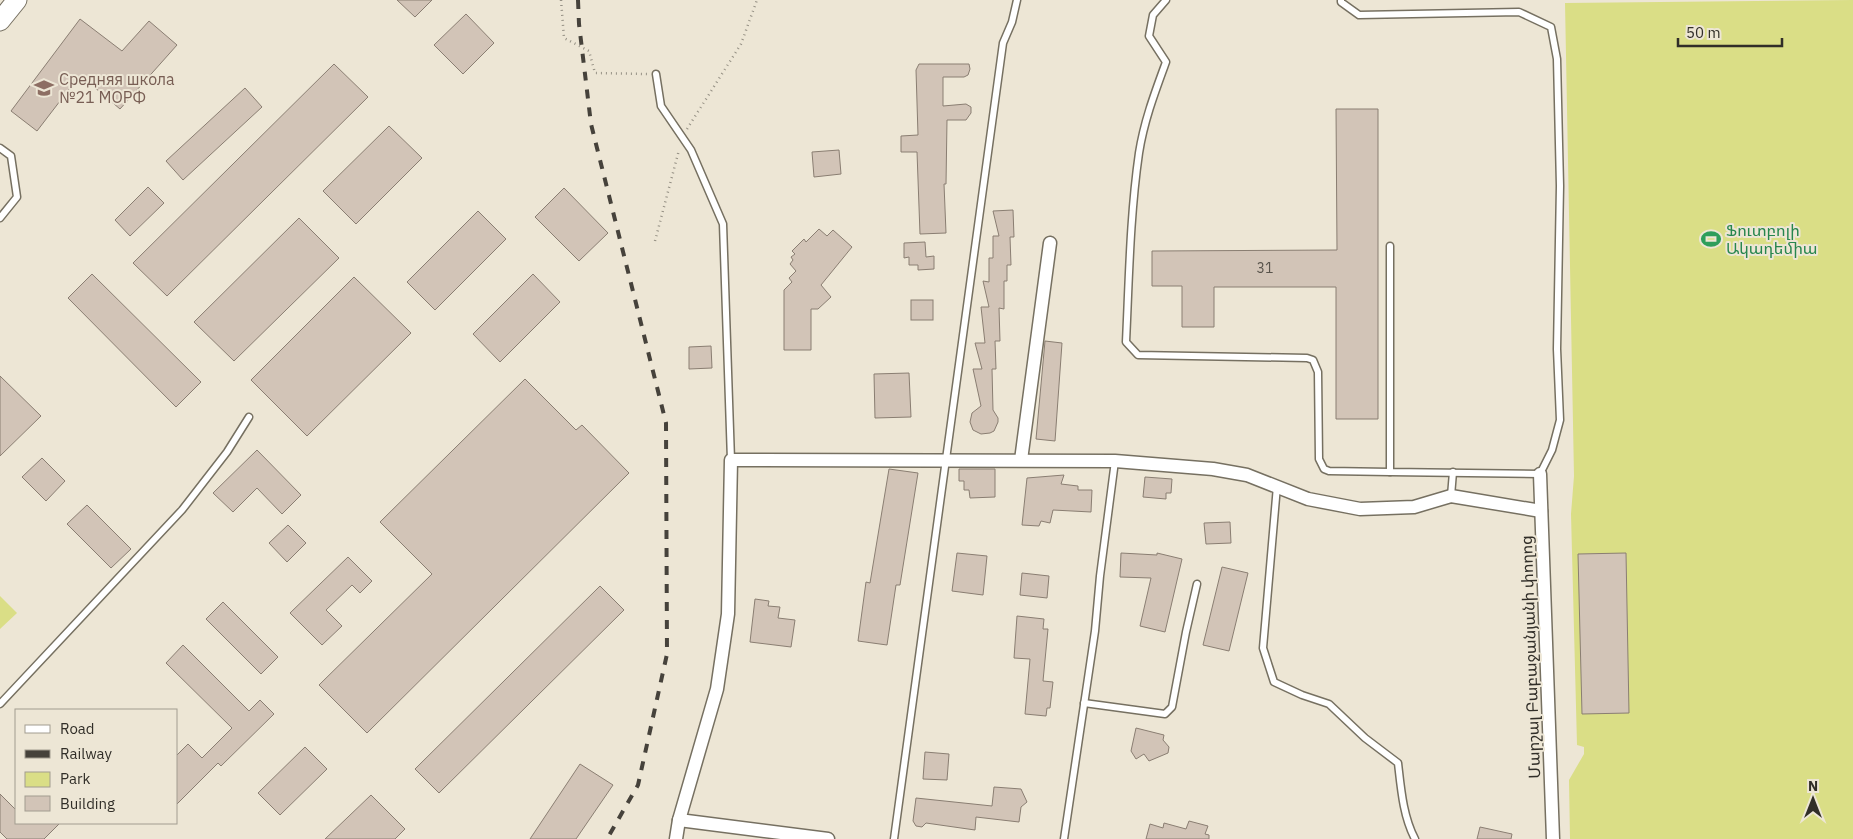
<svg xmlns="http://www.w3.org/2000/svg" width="1853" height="839" font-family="'IBM Plex Sans','Noto Sans Armenian',sans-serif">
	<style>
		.green { fill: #dade86 }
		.building { fill: #d2c4b7; stroke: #8a7e72 }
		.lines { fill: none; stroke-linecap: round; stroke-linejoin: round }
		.service-casing { stroke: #767061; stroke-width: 9 }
		.minor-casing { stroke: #767061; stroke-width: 15 }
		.secondary-casing { stroke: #767061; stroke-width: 21 }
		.path { stroke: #969185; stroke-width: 2.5; stroke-dasharray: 1 4; stroke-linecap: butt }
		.service { stroke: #fff; stroke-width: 6 }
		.minor { stroke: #fff; stroke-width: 12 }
		.secondary { stroke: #fff; stroke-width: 19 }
		.rail { stroke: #46423b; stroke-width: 4; stroke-dasharray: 9 9; stroke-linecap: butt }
		.labels { text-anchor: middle; stroke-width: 4; stroke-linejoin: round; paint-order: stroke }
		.number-label { font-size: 14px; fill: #59544c }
		.education-label { font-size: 16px; fill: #785e54; stroke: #ede6d5; text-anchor: start }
		.leisure-label { font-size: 16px; fill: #27864d; stroke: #ede6d5; text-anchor: start }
		.street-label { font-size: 16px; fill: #312e28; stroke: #ede6d5 }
	</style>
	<rect width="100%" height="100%" fill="#ede6d5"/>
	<g class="green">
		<path d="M1853,0V839H1570L1569,780L1584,754V747L1577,745L1571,514L1574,476L1565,3Z"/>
		<path d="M0,596L17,613L0,629Z"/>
	</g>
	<g class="building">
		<path d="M397,0H432L415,17Z"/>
		<path d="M466,14L494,43L463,74L434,45Z"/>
		<path d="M80,19L122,51L149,21L177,45L120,109L80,75L37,131L11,111Z"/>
		<path d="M334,64L368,97L167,296L133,263Z"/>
		<path d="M919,64H969L970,69L968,75L964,77H943V106L966,104L971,107V113L966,120H947L946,184H944L946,233L920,234L917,152H901V136L918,135L916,70Z"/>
		<path d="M245,88L262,107L183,180L166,161Z"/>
		<path d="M1336,109H1378V419H1336V287H1214V327H1182V286H1152V251L1337,250Z"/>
		<path d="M389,126L422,158L356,224L323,191Z"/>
		<path d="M839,150L841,174L814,177L812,152Z"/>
		<path d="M148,187L164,203L130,236L115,220Z"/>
		<path d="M564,188L608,233L579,261L535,217Z"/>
		<path d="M1013,210L1014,237H1010L1011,265H1007V281H1004V309L999,308L1000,341H995L996,369H992L993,410L998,418V422L994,431L990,433L981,434L973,430L970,422L972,413L981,406L973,369H982L975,343H985L981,307H989L983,281L989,282V258H993V236H999L993,211Z"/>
		<path d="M478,211L506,239L435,310L407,282Z"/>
		<path d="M299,218L339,258L234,361L194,322Z"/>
		<path d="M819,229L827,236L833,230L852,247L821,285L831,297L818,309H811V350H784V290L792,282L789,278L796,271L790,264L793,260L791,257L795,254L792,251L804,239L806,242Z"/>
		<path d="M925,242L926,257L934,256V269L918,270V265H909V257L904,258V243Z"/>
		<path d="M92,274L201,382L176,407L68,298Z"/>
		<path d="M533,274L560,302L500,362L473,334Z"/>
		<path d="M354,277L411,333L307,436L251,380Z"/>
		<rect x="911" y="300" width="22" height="20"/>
		<path d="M1045,341L1062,343L1055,441L1036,439Z"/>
		<path d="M711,346L712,368L689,369V347Z"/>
		<path d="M909,373L911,417L875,418L874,374Z"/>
		<path d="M0,376L41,416L0,456Z"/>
		<path d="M525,379L576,430L582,425L629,473L367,733L319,685L432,574L380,522Z"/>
		<path d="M257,450L301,495L282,514L257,488L233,512L213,493Z"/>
		<path d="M42,458L65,481L46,501L22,477Z"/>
		<path d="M889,469L918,473L900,585H896L887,645L858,641L866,582L870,583Z"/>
		<path d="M959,469H995V497L970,498L969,490H964V481H959Z"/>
		<path d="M1064,475L1061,484L1078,486V490H1092L1091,512L1053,510L1050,523L1041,521L1039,526L1022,525L1027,478Z"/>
		<path d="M1145,477L1172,479L1171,493H1166V499L1143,497Z"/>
		<path d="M87,505L131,549L111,568L67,524Z"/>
		<path d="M1230,522L1231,543L1206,544L1204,523Z"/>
		<path d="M288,525L306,543L287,562L269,543Z"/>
		<path d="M957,553L987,556L983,595L952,591Z"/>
		<path d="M1121,553L1157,555V553L1182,559L1165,632L1140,626L1151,578L1120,577Z"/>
		<path d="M1626,553L1629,713L1582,714L1578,554Z"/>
		<path d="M348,557L372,581L360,593L352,585L326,610L342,626L322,645L290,613Z"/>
		<path d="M1222,567L1248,573L1229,651L1203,645Z"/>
		<path d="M1022,573L1049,576L1047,598L1020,595Z"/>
		<path d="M600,586L624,610L439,793L415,769Z"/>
		<path d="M755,599L769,601L768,606L780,607L778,618L795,620L791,647L750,642Z"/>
		<path d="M223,602L278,657L261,674L206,619Z"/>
		<path d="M1017,616L1044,619L1043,629H1048L1043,681L1053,682L1050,708H1047L1046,716L1025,714L1030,659L1014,658Z"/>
		<path d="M183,645L249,711L260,700L274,714L221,766L218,763L176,805V756L188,744L202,758L232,728L166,663Z"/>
		<path d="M1136,728L1164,735L1163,740L1169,747L1168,753L1149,761L1144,754L1136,759L1131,751Z"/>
		<path d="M305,747L327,769L280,815L258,793Z"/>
		<path d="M925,752L949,754L947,780L923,779Z"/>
		<path d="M580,764L613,785L576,839H530Z"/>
		<path d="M994,787L1021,789L1027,802L1021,807L1019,822L976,817L975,830L926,823L922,827L916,826L913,821L916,798L992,806Z"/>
		<path d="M0,794L16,810V823H60L44,839H7L0,832Z"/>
		<path d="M371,795L405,829L395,839H325Z"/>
		<path d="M1189,821L1208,826L1205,834L1209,835V839H1146L1150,824L1163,828L1164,823L1186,829Z"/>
		<path d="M1480,827L1512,834L1511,839H1477Z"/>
	</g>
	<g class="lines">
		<defs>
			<g id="service">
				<path d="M1166,0L1153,15L1149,36L1166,62C1155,92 1144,121 1139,153C1130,215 1129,279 1126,342L1138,355L1307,358L1313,360L1318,372L1319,459L1324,469L1329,471L1390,472"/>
				<path d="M1341,0V2L1359,15L1519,12L1551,27L1557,59L1560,186L1557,349L1560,420L1552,450L1540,474L1390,472V246"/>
				<path d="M656,74L661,106L691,150L723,224L731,460"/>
				<path d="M0,148L11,156L17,197L0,218"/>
				<path d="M1277,486L1263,648L1274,682L1302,695L1329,704L1365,738L1398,763C1401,789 1403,816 1415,839"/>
				<path d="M1451,496L1453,472"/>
				<path d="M1084,703L1165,714L1172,707L1186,632L1197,584"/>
				<path d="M0,704L182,510L227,452L249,417"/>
				<path d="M894,839L1003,43L1012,22L1017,0"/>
				<path d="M1064,839L1095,631L1100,576L1115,461"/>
			</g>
			<g id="minor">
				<path d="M1021,460L1050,243"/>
				<path d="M1540,474L1553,839"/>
				<path d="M679,820L828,839"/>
				<path d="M676,839L679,820L717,689L728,614L731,460L1115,461L1213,469L1247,475L1308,499L1360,509L1414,507L1451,496L1541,511"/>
			</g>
			<path id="secondary" d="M0,21L17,0"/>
		</defs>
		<use href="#service" class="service-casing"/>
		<use href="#minor" class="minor-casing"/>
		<use href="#secondary" class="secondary-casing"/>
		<g class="path">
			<path d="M561,0L564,38L589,51L595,73L647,74"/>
			<path d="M687,129L741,44L757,0"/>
			<path d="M655,241L679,150"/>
		</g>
		<use href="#service" class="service"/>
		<use href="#minor" class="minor"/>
		<use href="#secondary" class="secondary"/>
		<path class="rail" d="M578,0L579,24L591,124L666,423L667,654L638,785L607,839"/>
	</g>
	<defs>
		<symbol id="school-bare" viewBox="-9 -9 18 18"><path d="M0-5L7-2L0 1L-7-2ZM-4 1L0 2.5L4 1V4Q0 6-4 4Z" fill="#8d6e63" stroke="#ede6d5" stroke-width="2.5" paint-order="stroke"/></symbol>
		<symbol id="stadium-bare" viewBox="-9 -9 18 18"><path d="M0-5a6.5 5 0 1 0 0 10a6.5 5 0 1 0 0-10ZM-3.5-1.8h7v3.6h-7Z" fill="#2e9e5b" stroke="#ede6d5" stroke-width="2.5" paint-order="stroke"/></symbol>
	</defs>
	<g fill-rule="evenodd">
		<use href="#school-bare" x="30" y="74" width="28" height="28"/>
		<use href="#stadium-bare" x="1697" y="225" width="28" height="28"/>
	</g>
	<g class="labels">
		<g class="number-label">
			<text x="1265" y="273">31</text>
		</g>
		<g class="education-label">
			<text x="59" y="85">Средняя школа<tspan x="59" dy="18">№21 МОРФ</tspan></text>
		</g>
		<g class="leisure-label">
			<text x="1726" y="236">Ֆուտբոլի<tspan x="1726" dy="18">Ակադեմիա</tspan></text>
		</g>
		<g class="street-label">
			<text transform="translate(1530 657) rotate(-92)" y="6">Մարշալ Բաբաջանյանի փողոց</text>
		</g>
	</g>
	<rect x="15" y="709" width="162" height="115" fill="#ede6d5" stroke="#a29c90"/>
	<rect x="25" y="725" width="25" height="8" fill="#ffffff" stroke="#a29c90"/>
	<text x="60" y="734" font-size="15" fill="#312e28">Road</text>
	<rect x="25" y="750" width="25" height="8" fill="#46423b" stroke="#a29c90"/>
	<text x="60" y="759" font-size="15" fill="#312e28">Railway</text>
	<rect x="25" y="772" width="25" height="15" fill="#dade86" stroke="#a29c90"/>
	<text x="60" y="784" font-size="15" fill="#312e28">Park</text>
	<rect x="25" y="796" width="25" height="15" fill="#d2c4b7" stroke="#a29c90"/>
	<text x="60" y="809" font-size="15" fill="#312e28">Building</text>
	<g transform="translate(1813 799)" stroke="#ede6d5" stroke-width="4" paint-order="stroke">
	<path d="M0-4L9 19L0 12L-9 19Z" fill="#312e28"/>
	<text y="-8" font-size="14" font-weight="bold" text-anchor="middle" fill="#312e28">N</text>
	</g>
	<path d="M1678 38v8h104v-8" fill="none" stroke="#312e28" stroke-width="2.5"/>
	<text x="1686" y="38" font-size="15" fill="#312e28" stroke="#ede6d5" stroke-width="4" paint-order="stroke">50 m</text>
</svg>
